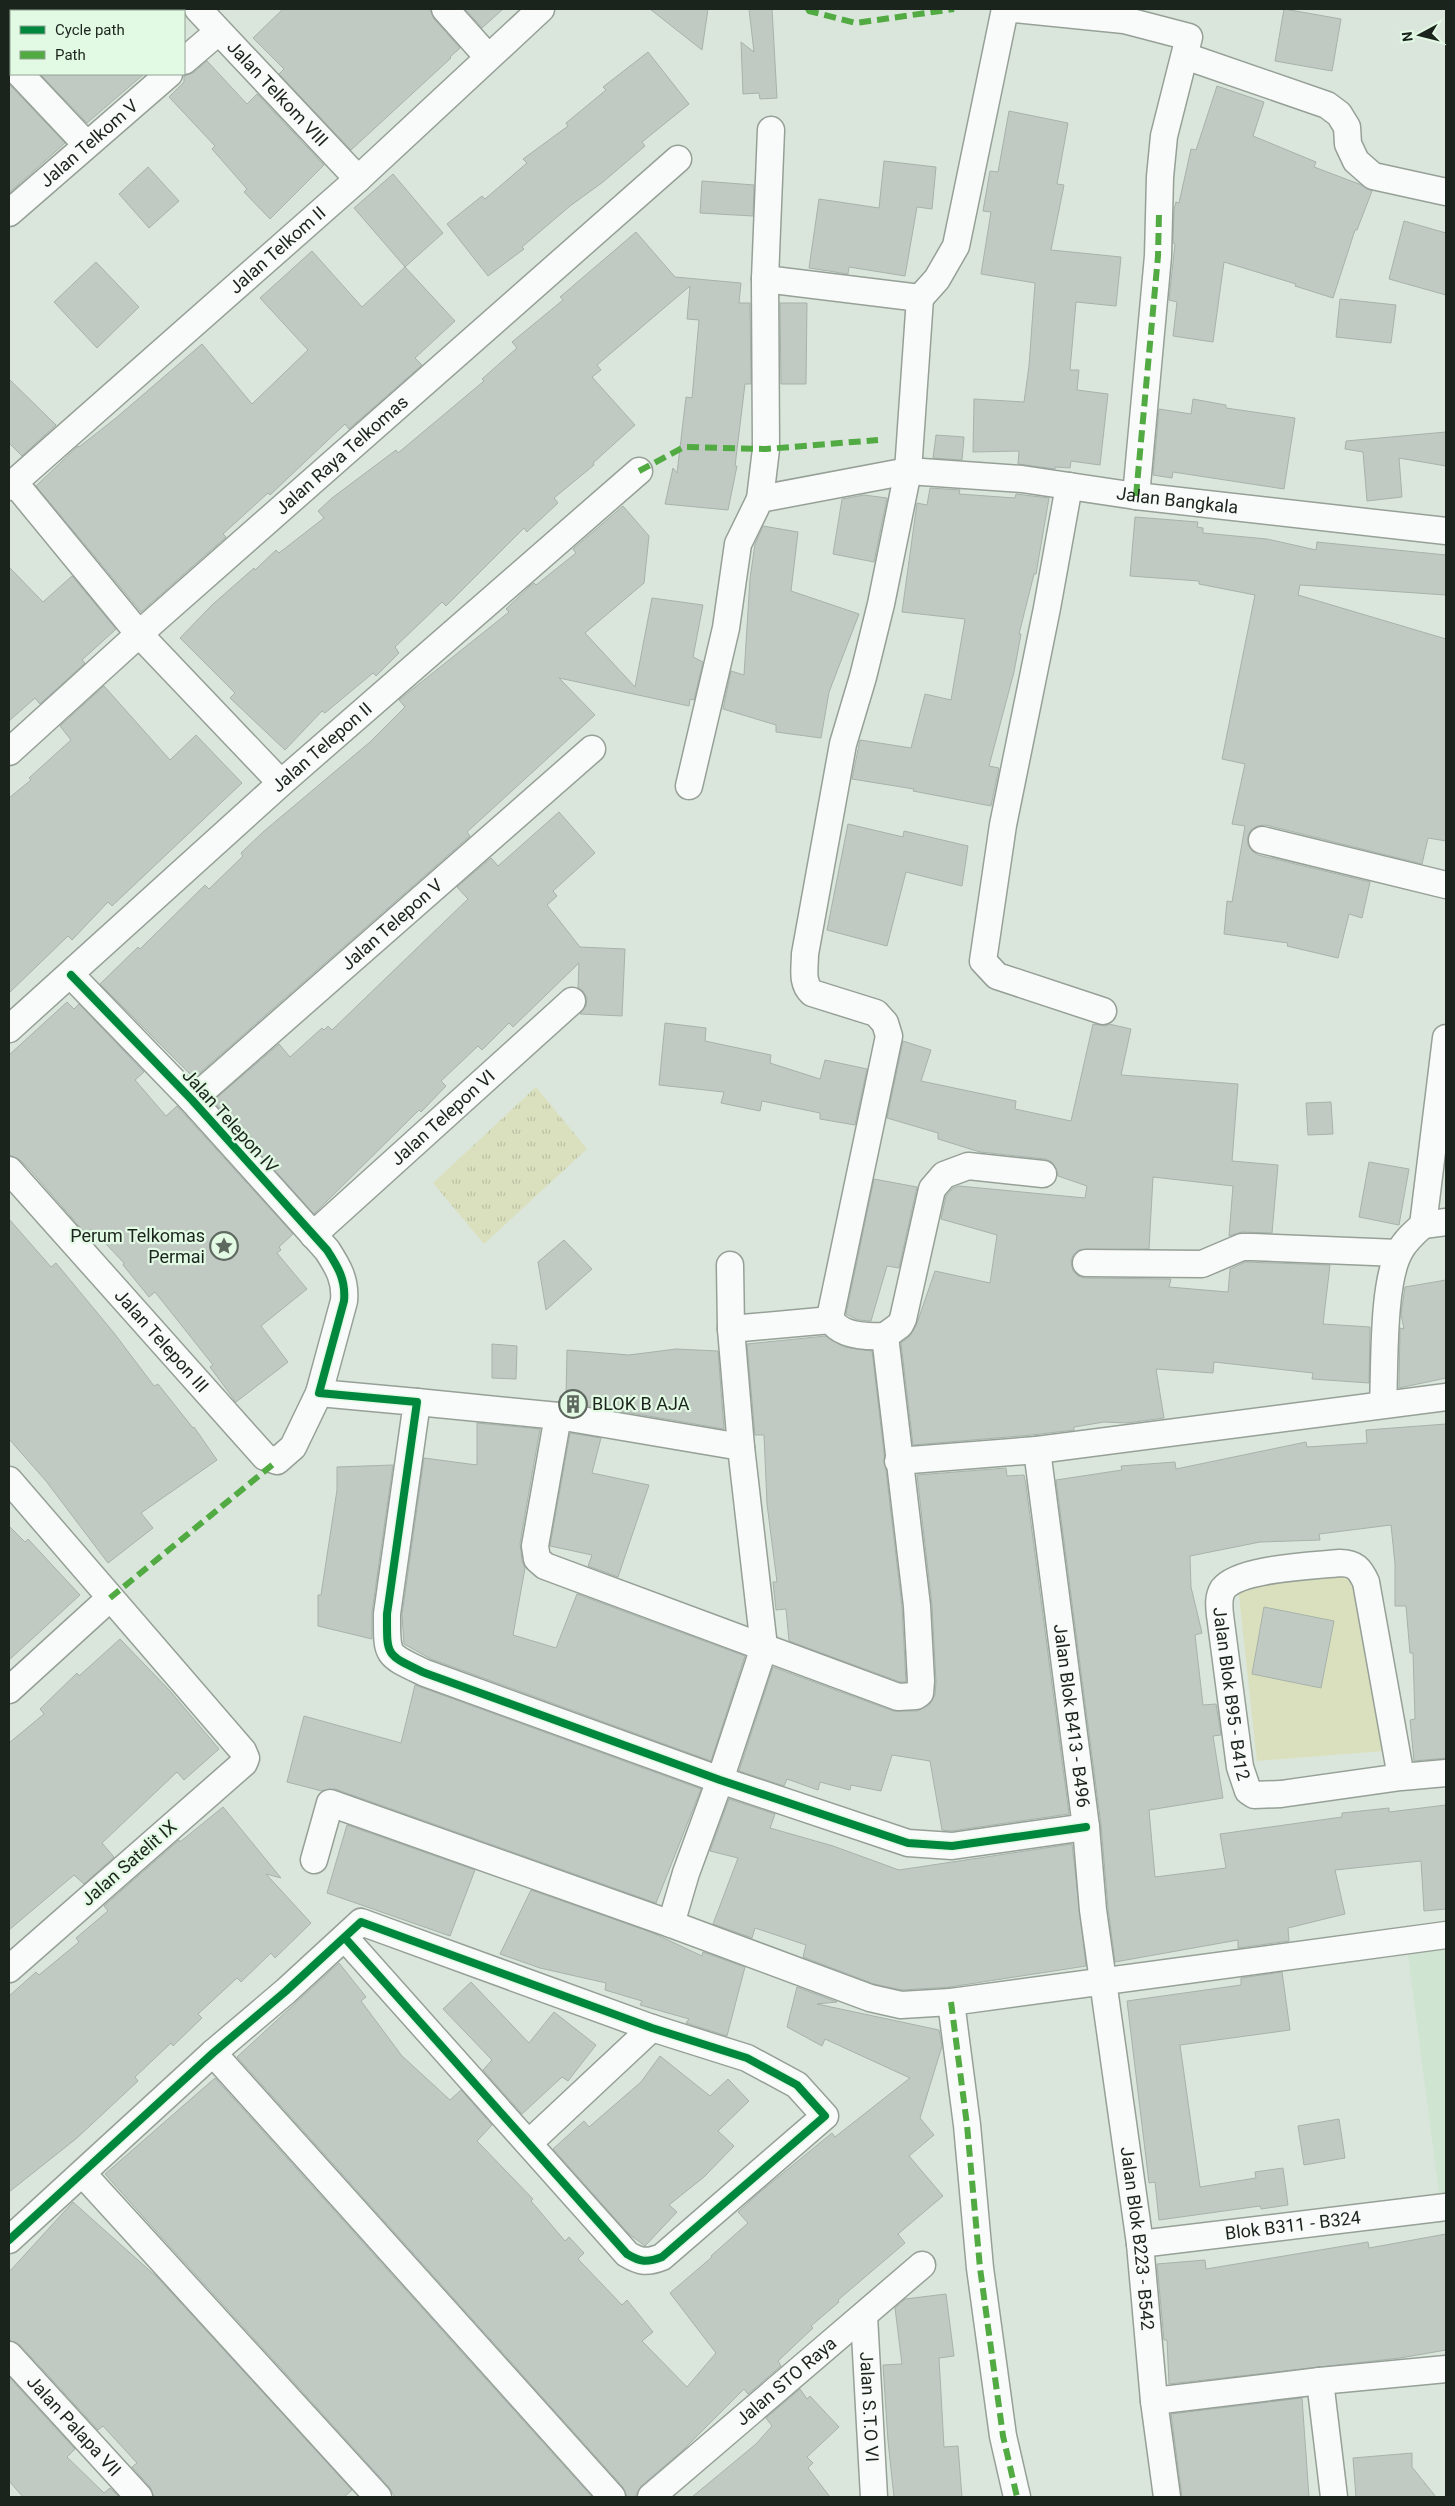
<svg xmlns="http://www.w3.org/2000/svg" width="1455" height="2506" font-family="Roboto,sans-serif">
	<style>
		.built { fill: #cfe4d1 }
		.grass { fill: url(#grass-tufts) }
		.park { fill: #dae0be }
		.building { fill: #c0cac3; stroke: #a7b2ab }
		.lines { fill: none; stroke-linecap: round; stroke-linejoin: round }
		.minor-casing { stroke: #96a097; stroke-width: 29 }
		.minor { stroke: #f9fbfa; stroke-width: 26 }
		.quiet { stroke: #52aa43; stroke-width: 6; stroke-dasharray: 12 6; stroke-linecap: butt }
		.cycleway-casing { stroke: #e2f9e4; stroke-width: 11 }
		.cycleway { stroke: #00873e; stroke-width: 8 }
		.labels { text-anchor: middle; stroke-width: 4.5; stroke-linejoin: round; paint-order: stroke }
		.street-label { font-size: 18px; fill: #1b241c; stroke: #e2f9e4 }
		.poi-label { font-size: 18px; fill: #1b241c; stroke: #e2f9e4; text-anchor: end }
	</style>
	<defs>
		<pattern id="grass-tufts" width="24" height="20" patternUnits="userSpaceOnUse" patternTransform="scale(1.25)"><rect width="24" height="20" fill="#dae0be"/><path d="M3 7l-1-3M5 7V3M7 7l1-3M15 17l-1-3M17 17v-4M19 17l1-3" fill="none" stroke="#bac0a3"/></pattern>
	</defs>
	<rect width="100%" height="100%" fill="#dae6db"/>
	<path class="built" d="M1446,1943V2201H1440L1407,1948Z"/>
	<path class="grass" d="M536,1087L587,1149L484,1244L433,1183Z"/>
	<path class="park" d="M1357,1575L1384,1751L1257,1761L1238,1587Z"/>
	<g class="building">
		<path d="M283,9H430L434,19L460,48L450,57L451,58L351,150L279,74L284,69L253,38Z"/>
		<path d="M465,9H503L482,28Z"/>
		<path d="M650,9H708L702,50Z"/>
		<path d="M749,9H772L777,98L760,99L759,93L743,94L741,42L754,52Z"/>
		<path d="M1284,9L1341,19L1332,71L1275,61Z"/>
		<path d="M648,52L689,104L642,142L645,146L603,182L570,206L522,247L524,249L488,276L447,224L482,196L485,199L527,163L523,159L568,126L566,123L606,90L603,87Z"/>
		<path d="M207,61L247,104L257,94L324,165L270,219L244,192L247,189L212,149L215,146L169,97L184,82V76L193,73Z"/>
		<path d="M40,74H144L87,123Z"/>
		<path d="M9,84L65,143L9,193Z"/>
		<path d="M1217,86L1264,102L1253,136L1316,162L1314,167L1359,184L1372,191L1357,230H1355L1333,298L1295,286L1296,284L1224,262L1213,342L1173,336L1177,302L1169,300L1175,244L1173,243L1174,209L1176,202L1179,203L1191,149L1196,150Z"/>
		<path d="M1009,111L1068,123L1057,184L1064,185L1051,250L1121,257L1116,306L1076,302L1070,370H1079L1077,390L1108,394L1100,465L1071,461L1070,468L1055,467V469L1018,464L1019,451L973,452L974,399L1024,402L1029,366L1035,283L981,274L991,212L983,211L990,171L998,172Z"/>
		<path d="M884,161L936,167L932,209L917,207L905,276L849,267L848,274L809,268L819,199L879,208Z"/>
		<path d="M148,167L179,201L149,228L119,194Z"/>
		<path d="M393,174L443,233L405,267L354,208Z"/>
		<path d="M702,181L754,185L753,216L700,213Z"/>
		<path d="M1404,221L1446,233V295L1389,279Z"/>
		<path d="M636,232L675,277L741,283L739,303H750L751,384H745L735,466H737L728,510L665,504L673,468L677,473L686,397L692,398L699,320L687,319L690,286L597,365L601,370L592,377L635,425L593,463L594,465L554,498L558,503L527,532L524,528L446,606L442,602L395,647L399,653L376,676L373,673L325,713L322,711L285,750L230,698L235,693L180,638L212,605L254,568L255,570L276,550L279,553L324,518L318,511L332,498L396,450L398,453L484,381L482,379L517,348L512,342L563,300L560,297Z"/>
		<path d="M312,251L362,307L405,267L455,321L415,358L422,365L349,429L345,424L270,495L268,493L223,534L226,537L141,612L36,486L78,446L79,447L116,418L202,344L252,404L308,350L260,298Z"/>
		<path d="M96,262L139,307L97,348L54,302Z"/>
		<path d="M1340,299L1396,305L1391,343L1336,337Z"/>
		<path d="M780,303H807L806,384H781Z"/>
		<path d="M9,379L56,425L22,456L9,443Z"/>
		<path d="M1193,399L1226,405V408L1295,418L1284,489L1173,472L1172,478L1153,475L1159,409L1191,414Z"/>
		<path d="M1446,432V466L1399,458L1402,497L1367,501L1363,452L1345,449L1346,441Z"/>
		<path d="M936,435L964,437L962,460L933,458Z"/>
		<path d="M930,488L960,490L959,494L1015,498L1016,494L1049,498L1036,574H1034L1019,634H1021L1014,672L989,766L999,768L991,806L913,791L914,789L852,779L860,740L911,748L925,694L951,700L965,619L902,612L917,503L927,505Z"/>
		<path d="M864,495L887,498L874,562L833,554L842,499Z"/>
		<path d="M623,506L649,536L644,583L585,633L635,687L652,598L703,605L693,657L703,662L694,700L690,699L689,706L559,678L595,715L467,832L470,836L194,1078L100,984L138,947L140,949L205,885L209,889L243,856L241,853L263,832L370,742L405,707L399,700L509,612L506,609L529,587L534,583L536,585L576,553L573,549Z"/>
		<path d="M1135,517L1198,522L1197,527L1203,528V533L1267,539L1316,550L1317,542L1446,555V595L1300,585L1298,595L1446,639V841L1428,838L1422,864L1266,825L1257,826L1251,830L1248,836V845L1252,851L1258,855L1370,882L1362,918L1349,914L1338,958L1287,946L1288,943L1224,934L1227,901L1232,902L1245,826L1232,824L1245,764L1222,759L1255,595L1199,584V581L1130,576Z"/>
		<path d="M763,526L798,532L791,591L859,614L829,692L821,738L776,732V725L723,709L731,671L744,675L750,579L755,544Z"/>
		<path d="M9,567L43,602L72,576L116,629L82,660L85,663L40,704L35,698L9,721Z"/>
		<path d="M104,686L170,760L196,735L242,783L112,906L108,902L72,940L68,936L9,993V798L31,780L29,778L71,740L60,726Z"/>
		<path d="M559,812L595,853L553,891L557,896L547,905L580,947L625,949L622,1016L580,1014L586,1006L587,998L583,991L578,988L579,963L513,1027L509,1023L482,1050L478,1046L441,1081L446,1086L421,1112L419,1110L314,1214L213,1101L279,1044L290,1057L322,1028L324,1030L328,1026L332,1030L468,899L457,887L491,858L498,866Z"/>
		<path d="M848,824L903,837L904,831L968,846L962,886L906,872L887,946L827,930Z"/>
		<path d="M67,1002L74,1009L79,1004L144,1072L135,1080L166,1116L177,1106L293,1234L279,1247L281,1250L277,1253L307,1289L261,1326L288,1362L236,1402L210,1367L213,1365L155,1292L149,1297L123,1265L124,1263L92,1229L86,1234L31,1171L20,1160L9,1155V1055Z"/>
		<path d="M665,1023L706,1028L705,1041L771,1055L770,1063L820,1079L825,1060L867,1069L855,1125L820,1119V1113L762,1101L760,1111L721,1103L724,1092L659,1085Z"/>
		<path d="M1093,1024L1106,1026L1109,1024L1131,1029L1121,1075L1238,1084L1232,1161L1278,1165L1272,1233L1242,1232L1229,1236L1233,1186L1153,1177L1149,1249L1079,1250L1073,1255L1071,1262L1073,1271L1078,1276L1085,1278L1171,1279L1169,1287L1228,1292L1230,1269L1245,1262L1330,1265L1323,1324L1370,1327L1369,1383L1312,1379L1313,1373L1214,1362L1213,1373L1156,1369L1164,1418L1127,1423L1104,1422L1074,1427V1430L1032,1435L913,1445L901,1343L909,1337L916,1326L935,1271L990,1283L997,1235L941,1219L946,1196L953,1188L959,1186L1085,1198L1087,1186L1058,1176L1056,1168L1052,1162L1045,1159L980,1152L938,1139V1133L887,1118L903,1041L931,1050L921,1081L1016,1101L1015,1109L1071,1121Z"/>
		<path d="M1331,1102L1333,1134L1308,1135L1306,1103Z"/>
		<path d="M1369,1162L1409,1169L1399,1225L1359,1217Z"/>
		<path d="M874,1179L917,1187L899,1268L887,1266L871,1321L858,1320L846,1314Z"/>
		<path d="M9,1219L51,1267L56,1263L114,1333L154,1386L158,1384L193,1428L194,1427L217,1460L141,1513L153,1528L108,1563L46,1481L9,1439Z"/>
		<path d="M564,1240L592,1269L546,1310L538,1262Z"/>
		<path d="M1446,1280V1378L1399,1388L1400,1328L1404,1329L1401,1314L1405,1287Z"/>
		<path d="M826,1336L844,1347L872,1351L902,1607L906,1682H900L789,1641L786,1609L776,1610L773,1582H777L767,1504L764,1435H755L747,1344Z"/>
		<path d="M492,1344L517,1346L516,1379L492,1378Z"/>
		<path d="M676,1349L718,1351L724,1429L561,1401L560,1396H566L567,1350L629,1355Z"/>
		<path d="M477,1423L540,1429L520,1543L522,1561L525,1568L513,1635L556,1648L577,1594L745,1656L711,1761L431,1659L404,1644L402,1615L424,1458L477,1465Z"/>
		<path d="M1446,1424V1758L1414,1761L1410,1720L1415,1719L1413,1653H1410L1406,1606H1395V1564L1391,1525L1319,1534L1320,1540L1260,1542L1190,1556L1191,1587L1202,1633L1195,1635L1203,1705L1216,1704L1221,1735L1213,1736L1223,1798L1149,1810L1155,1877L1226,1868L1220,1834L1342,1817V1813L1389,1808V1812L1446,1805V1909L1424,1911L1421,1861L1335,1870L1345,1914L1288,1928L1289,1941L1238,1948V1940L1115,1962L1108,1908L1101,1825L1056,1480L1122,1470L1121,1466L1175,1462L1176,1469L1306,1442L1307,1447L1367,1443L1366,1430Z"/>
		<path d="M570,1433L601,1438L592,1473L649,1485L618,1577L588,1566L592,1555L550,1546Z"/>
		<path d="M393,1465L372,1612V1639L318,1626V1595H321L337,1490V1467Z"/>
		<path d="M1006,1468L1007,1476L1024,1475L1026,1485L1069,1814L951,1831L942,1830L930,1761L892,1755L881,1791L851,1785L850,1790L820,1782L818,1790L787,1779L784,1786L739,1771L773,1667L893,1711H917L929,1705L935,1695L936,1682L932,1605L917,1475Z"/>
		<path d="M9,1526L25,1542L28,1539L80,1595L9,1660Z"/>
		<path d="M1264,1607L1334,1621L1321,1688L1252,1674Z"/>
		<path d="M120,1639L170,1691L219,1749L184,1780L177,1772L102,1843L114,1857L84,1884L74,1875L9,1930V1743L44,1714L40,1709L77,1673L79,1676Z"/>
		<path d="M415,1685L701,1789L656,1903L335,1789L322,1791L287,1782L304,1716L401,1743Z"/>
		<path d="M729,1799L775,1814L770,1828L833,1846L899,1870L1072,1844L1086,1966L950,1987L902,1990L874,1984L803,1957L806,1945L755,1928L752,1938L713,1924L738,1858L710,1851Z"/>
		<path d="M223,1807L281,1878L266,1874L311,1923L275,1958L271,1953L241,1982L237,1978L198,2014L202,2018L173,2046L171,2043L135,2077L138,2081L77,2138L9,2192V1996L36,1972L39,1975L79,1942L76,1938L108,1911L104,1906L179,1840L180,1842Z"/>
		<path d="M347,1825L475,1870L450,1936L327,1893Z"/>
		<path d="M531,1890L653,1933L702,1956L703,1952L745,1967L727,2036L686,2023L689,2019L640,2005L642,2001L605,1990L606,1983L540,1968L500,1954Z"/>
		<path d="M339,1963L366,1997L361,2001L402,2056L450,2100L461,2090L492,2125L477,2141L533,2199L531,2201L565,2241L569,2237L584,2253L578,2259L622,2305L627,2300L653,2332L642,2341L687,2387L716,2353L670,2293L712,2257L711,2256L748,2223L738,2212L760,2192L832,2133L835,2137L910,2078L825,2039L822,2046L787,2027L797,1987L837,2002L817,2004L939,2030L942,2046L920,2118L934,2135L909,2156L943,2196L898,2234L905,2243L838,2300L839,2302L811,2326L813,2328L778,2361L781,2366L748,2394L744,2389L681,2452L641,2486L635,2497H627L623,2487L237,2057Z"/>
		<path d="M1282,1972L1290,2030L1180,2045L1200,2187L1256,2178L1255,2172L1283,2168L1288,2205L1261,2209L1260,2206L1159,2220L1155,2182L1149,2183L1127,2001L1241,1985V1978Z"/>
		<path d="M471,1982L529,2043L554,2012L596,2045L568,2081L562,2077L522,2114L483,2070L492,2060L443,2009Z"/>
		<path d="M660,2056L710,2096L728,2079L749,2101L718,2131L734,2146L704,2177L669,2205L677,2212L645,2246L629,2234L553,2149L584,2121L589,2127L641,2082Z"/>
		<path d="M215,2078L592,2497H395L389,2487L146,2220L105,2174Z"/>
		<path d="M1339,2119L1345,2158L1304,2165L1298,2126Z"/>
		<path d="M73,2202L158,2278L352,2490L344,2497H154L150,2487L132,2467L137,2463L103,2426L98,2430L20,2345L9,2340V2272Z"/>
		<path d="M1446,2234V2350L1400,2358L1169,2384L1167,2340H1164L1157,2264L1205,2260L1206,2269L1368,2242L1369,2248Z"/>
		<path d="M946,2294L954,2356L939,2358L944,2447L958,2446L962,2497H894L888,2441L883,2365L902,2364L895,2308L905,2299Z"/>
		<path d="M9,2377L75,2449L67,2457L104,2493L110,2488L119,2497H23L9,2481Z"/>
		<path d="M800,2389L807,2399L810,2396L839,2427L807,2457L813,2463L808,2468L830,2497H692L756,2444L772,2426L766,2418Z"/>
		<path d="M1302,2398L1309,2497H1182L1171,2414Z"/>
		<path d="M1412,2453V2467L1436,2497H1356L1353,2458Z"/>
	</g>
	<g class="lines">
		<defs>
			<g id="minor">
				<path id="s1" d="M198,9L358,179"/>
				<path d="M445,9L488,57"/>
				<path d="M1013,9L1124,20L1189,37L1164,136L1160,177L1158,256L1136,496"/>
				<path d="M1185,56L1327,105L1339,114L1347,127L1348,144L1356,161L1373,176L1446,192"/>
				<path d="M184,61L218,32"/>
				<path d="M20,74L86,144"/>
				<path id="s2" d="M9,213L169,74"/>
				<path d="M765,279L920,298L908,471L881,604L863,677L843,744L805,954C805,968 801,983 812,993L876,1013L885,1023L889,1036L831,1313V1320C841,1336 867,1337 885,1336"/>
				<path d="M920,298L937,279L956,246L1005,9"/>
				<path d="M14,482L139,634L281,783"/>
				<path d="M1069,486L1047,608L1003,825L983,961L997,976L1103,1011"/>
				<path id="s3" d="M9,487L358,179L541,9"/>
				<path d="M760,499L766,449L765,279L771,130"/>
				<path id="s4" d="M9,752L139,634L678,159"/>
				<path id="s5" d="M689,786L726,628L738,544L760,499L908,471L1022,479L1136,496L1446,531"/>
				<path d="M1262,840L1446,885"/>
				<path d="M71,975L192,1100L327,1250C338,1267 346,1280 344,1301L319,1393L417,1402L387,1614C387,1657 385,1654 425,1673L720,1780L908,1843L952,1846L1086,1827"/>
				<path id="s6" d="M9,1029L281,783L639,471"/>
				<path id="s7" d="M192,1100L592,749"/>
				<path id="s8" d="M9,1170L265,1457L277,1461L293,1447L319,1393"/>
				<path d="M1423,1225L1446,1038"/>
				<path d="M1423,1225L1446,1222"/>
				<path id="s9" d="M313,1235L572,1001"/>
				<path d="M1086,1263L1202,1264L1242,1247H1252L1398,1253"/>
				<path d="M730,1265L731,1329L741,1447"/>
				<path d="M731,1329L831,1320"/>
				<path d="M417,1402L558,1416L741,1447L764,1647L720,1780L686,1873L671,1924"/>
				<path d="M1383,1404C1385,1367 1382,1282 1400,1251C1405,1241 1414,1233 1423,1225"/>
				<path d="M558,1416L535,1546L537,1559L545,1566L898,1697L916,1696L920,1693L921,1681L917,1606L885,1336L900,1325L903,1319L932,1189L944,1175L968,1166L1043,1174"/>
				<path id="s10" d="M1037,1450L1086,1827L1093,1910L1140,2244L1154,2401L1167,2497"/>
				<path d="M898,1461L1037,1450L1446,1397"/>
				<path d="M9,1480L243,1751L246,1758L244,1763L9,1969"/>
				<path d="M9,1690L110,1598"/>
				<path id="s11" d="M1401,1777L1366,1582C1360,1569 1355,1563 1340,1563C1313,1566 1239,1568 1223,1589C1218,1597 1219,1606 1220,1615L1240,1767L1248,1791L1254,1795L1281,1794L1401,1777L1446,1773"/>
				<path d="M314,1860L330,1803L671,1924L870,1998L901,2005L951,2002L1446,1935"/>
				<path d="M951,2002L967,2125L980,2268L1003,2436L1017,2497"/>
				<path d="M213,2053L612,2497"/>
				<path d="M529,2143L652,2028"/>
				<path d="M83,2174L378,2497"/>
				<path d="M9,2240L213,2053L286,1991L361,1922L652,2028L747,2058L797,2085L825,2116L662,2257C647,2263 640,2262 627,2254L345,1938"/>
				<path id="s12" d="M1140,2244L1446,2207"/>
				<path id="s13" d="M864,2316L874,2497"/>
				<path id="s14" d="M9,2355L139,2497"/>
				<path d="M1320,2381L1334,2497"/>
				<path d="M1154,2401L1320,2381L1446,2369"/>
				<path id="s15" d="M651,2497L922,2265"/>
			</g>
		</defs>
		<use href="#minor" class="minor-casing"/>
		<use href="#minor" class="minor"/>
		<g class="quiet">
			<path d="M808,9L809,11L856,23L954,9"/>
			<path d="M639,471L684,447L766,449L878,440"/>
			<path d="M1136,496L1158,256L1159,213"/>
			<path d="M110,1598L277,1461"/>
			<path d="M951,2002L967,2125L980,2268L1003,2436L1017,2497"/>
		</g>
		<defs>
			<g id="cycleway">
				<path d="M71,975L192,1100L327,1250C338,1267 346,1280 344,1301L319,1393L417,1402L387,1614C387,1657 385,1654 425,1673L720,1780L908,1843L952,1846L1086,1827"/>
				<path d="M9,2240L213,2053L286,1991L361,1922L652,2028L747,2058L797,2085L825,2116L662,2257C647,2263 640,2262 627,2254L345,1938"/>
			</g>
		</defs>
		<use href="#cycleway" class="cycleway-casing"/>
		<use href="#cycleway" class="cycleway"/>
	</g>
	<defs>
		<symbol id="sight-ring" viewBox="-11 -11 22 22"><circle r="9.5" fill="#e2f9e4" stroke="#5e685f" stroke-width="1.5"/><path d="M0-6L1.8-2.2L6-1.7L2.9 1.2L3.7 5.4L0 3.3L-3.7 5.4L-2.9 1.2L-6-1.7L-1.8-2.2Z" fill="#5e685f"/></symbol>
		<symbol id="building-ring" viewBox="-11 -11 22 22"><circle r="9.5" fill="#e2f9e4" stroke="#5e685f" stroke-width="1.5"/><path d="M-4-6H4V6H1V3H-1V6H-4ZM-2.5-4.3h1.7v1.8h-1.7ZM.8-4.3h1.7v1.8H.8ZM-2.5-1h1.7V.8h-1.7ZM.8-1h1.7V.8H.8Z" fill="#5e685f"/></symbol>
	</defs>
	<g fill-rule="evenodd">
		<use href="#sight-ring" x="208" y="1230" width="32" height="32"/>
		<use href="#building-ring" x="557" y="1388" width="32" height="32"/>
	</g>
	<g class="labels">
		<g class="street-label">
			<text dy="6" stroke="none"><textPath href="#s1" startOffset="116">Jalan Telkom VIII</textPath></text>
			<text dy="6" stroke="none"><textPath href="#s2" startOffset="106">Jalan Telkom V</textPath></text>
			<text dy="6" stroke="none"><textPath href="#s3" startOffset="358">Jalan Telkom II</textPath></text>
			<text dy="6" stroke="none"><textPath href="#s4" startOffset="446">Jalan Raya Telkomas</textPath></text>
			<text dy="6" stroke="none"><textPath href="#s5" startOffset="719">Jalan Bangkala</textPath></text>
			<text dy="6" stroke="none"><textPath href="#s6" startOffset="421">Jalan Telepon II</textPath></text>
			<text dy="6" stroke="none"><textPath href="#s7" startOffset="266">Jalan Telepon V</textPath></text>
			<text dy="6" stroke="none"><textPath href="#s9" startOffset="175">Jalan Telepon VI</textPath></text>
			<text transform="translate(230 1121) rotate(48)" y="6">Jalan Telepon IV</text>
			<text dy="6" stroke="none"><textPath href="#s8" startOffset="229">Jalan Telepon III</textPath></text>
			<text dy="6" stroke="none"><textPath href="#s11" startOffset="461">Jalan Blok B95 - B412</textPath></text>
			<text dy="6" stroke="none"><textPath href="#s10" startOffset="268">Jalan Blok B413 - B496</textPath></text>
			<text transform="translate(129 1863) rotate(-41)" y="6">Jalan Satelit IX</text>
			<text dy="6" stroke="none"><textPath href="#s12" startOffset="154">Blok B311 - B324</textPath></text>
			<text dy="6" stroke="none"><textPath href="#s10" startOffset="795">Jalan Blok B223 - B542</textPath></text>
			<text dy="6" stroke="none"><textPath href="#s15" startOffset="178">Jalan STO Raya</textPath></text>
			<text dy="6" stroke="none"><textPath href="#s13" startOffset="91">Jalan S.T.O VI</textPath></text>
			<text dy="6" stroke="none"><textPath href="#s14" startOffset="96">Jalan Palapa VII</textPath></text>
		</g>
		<g class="poi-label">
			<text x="205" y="1242">Perum Telkomas<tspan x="205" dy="21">Permai</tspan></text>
			<text x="592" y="1410" text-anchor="start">BLOK B AJA</text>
		</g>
	</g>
	<rect width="1455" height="2506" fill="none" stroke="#1b241c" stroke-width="20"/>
	<rect x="10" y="10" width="175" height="65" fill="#e2f9e4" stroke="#92a494"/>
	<rect x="20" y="26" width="25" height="8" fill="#00873e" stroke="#92a494"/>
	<text x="55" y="35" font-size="15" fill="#1b241c">Cycle path</text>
	<rect x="20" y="51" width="25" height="8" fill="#52aa43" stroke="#92a494"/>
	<text x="55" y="60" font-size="15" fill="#1b241c">Path</text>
	<g transform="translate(1420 35) rotate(263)" stroke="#e2f9e4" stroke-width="4" paint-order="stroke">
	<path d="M0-4L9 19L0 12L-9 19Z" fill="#1b241c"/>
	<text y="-8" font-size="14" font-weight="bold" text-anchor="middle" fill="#1b241c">N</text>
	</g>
</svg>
